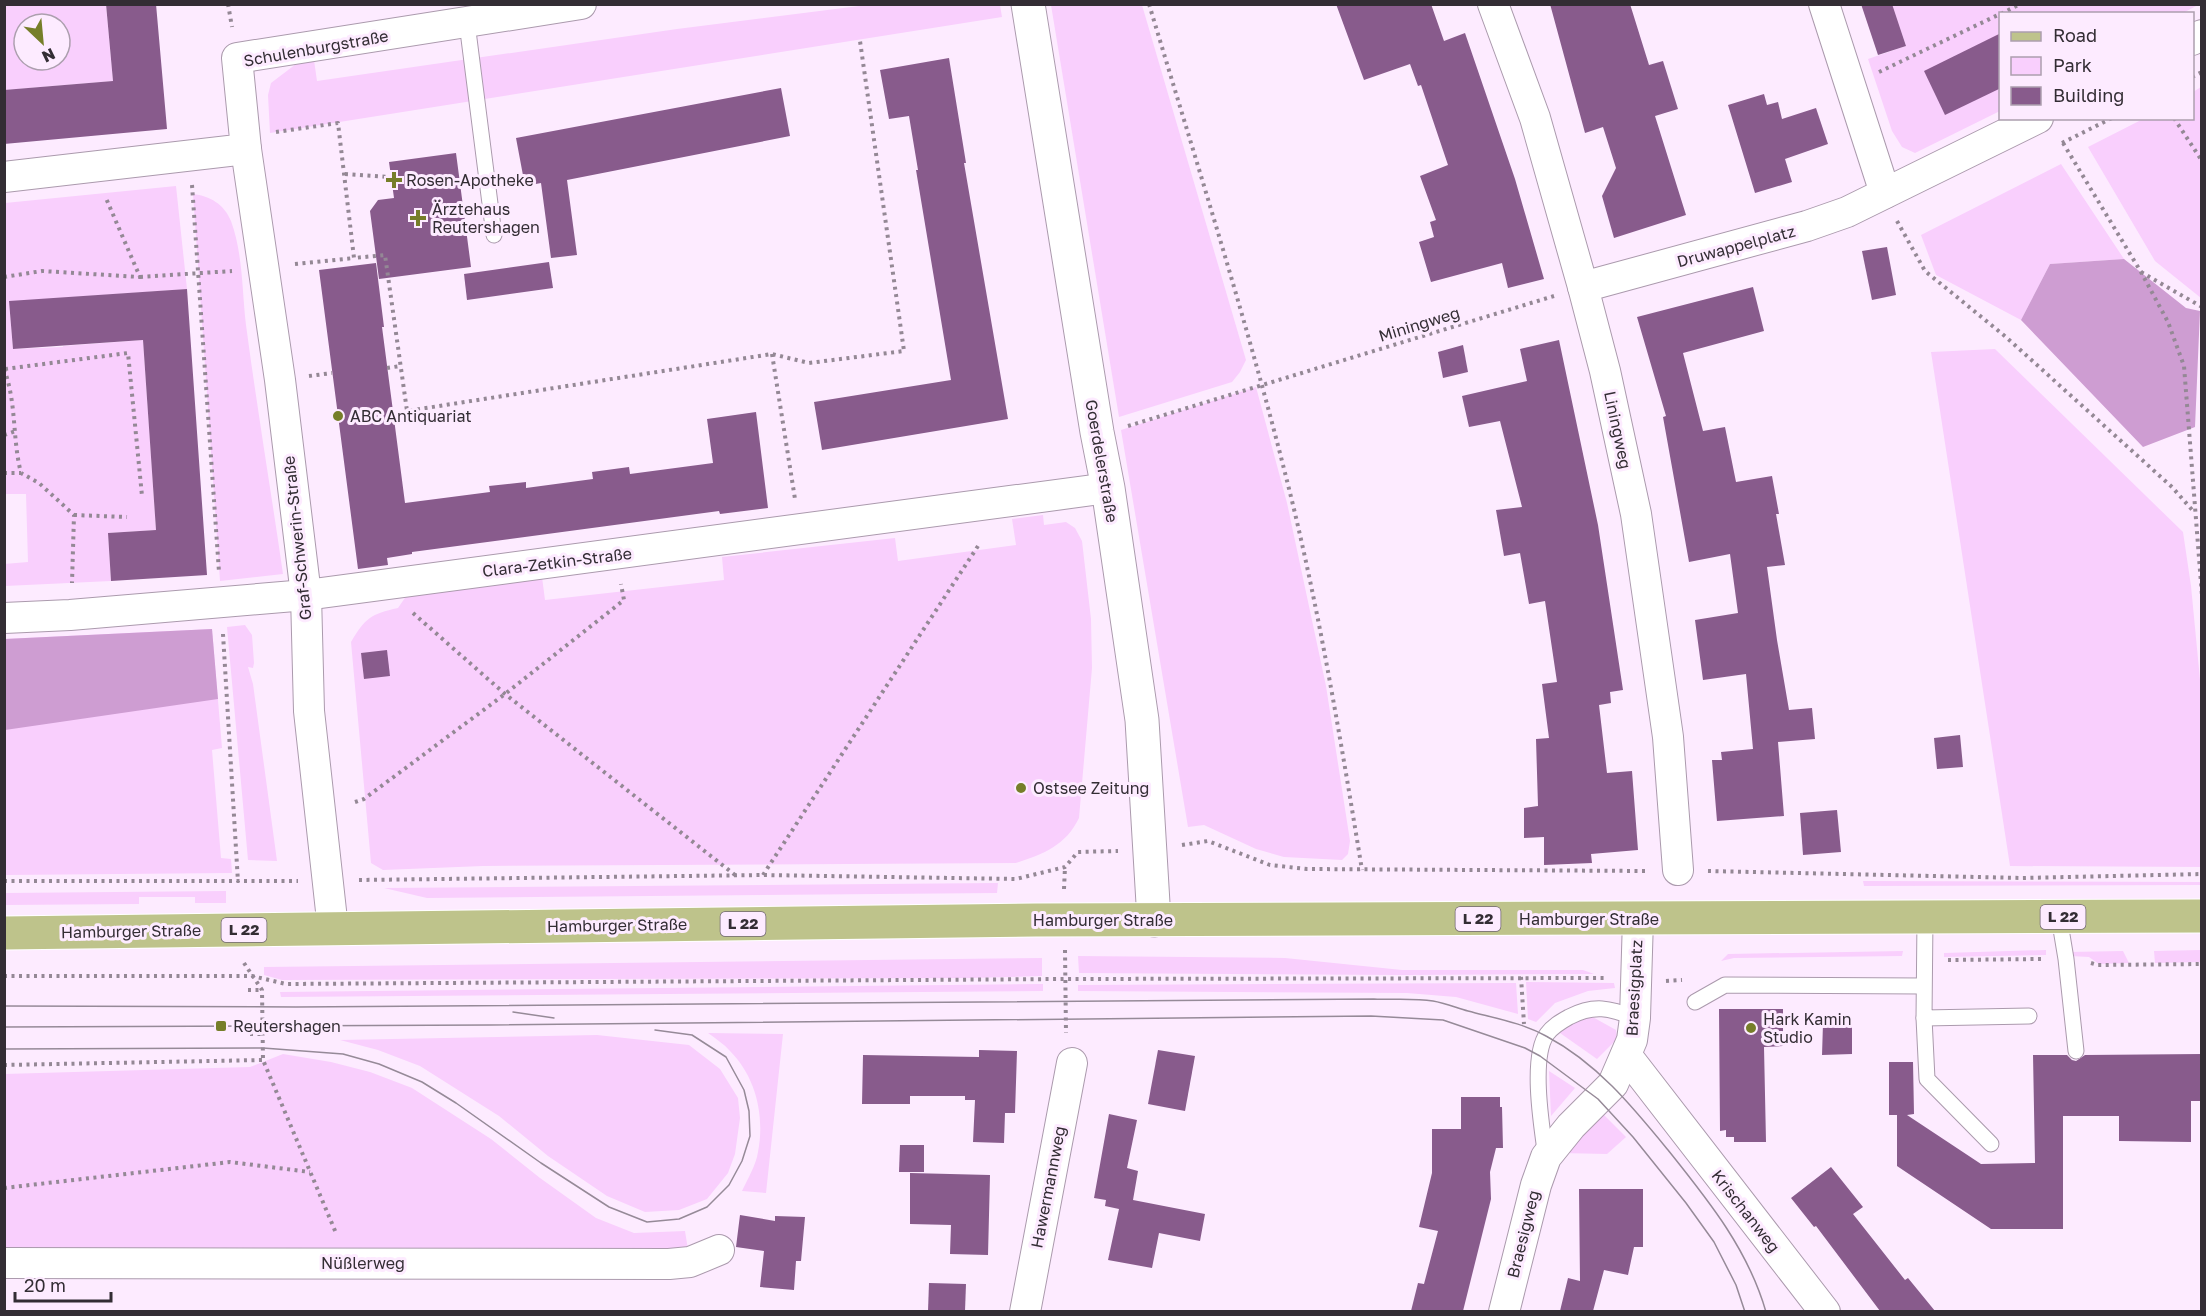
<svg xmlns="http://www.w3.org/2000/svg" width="2206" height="1316" font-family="'Golos Text',sans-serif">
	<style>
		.green { fill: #f9cffd; fill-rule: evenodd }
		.forest { fill: #ce9dd2 }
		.building { fill: #885b8c }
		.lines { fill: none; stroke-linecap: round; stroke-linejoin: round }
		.lane-casing { stroke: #ab9aad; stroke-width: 17 }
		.street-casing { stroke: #ab9aad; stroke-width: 32 }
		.secondary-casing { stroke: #ab9aad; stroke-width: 35 }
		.primary-casing { stroke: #fff; stroke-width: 35 }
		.path { stroke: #948895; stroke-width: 4; stroke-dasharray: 3 4.5; stroke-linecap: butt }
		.lane { stroke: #fff; stroke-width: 15 }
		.street { stroke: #fff; stroke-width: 30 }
		.secondary { stroke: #fff; stroke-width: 33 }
		.primary { stroke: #bec38b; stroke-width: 33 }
		.tram { stroke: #968a98; stroke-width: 1.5 }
		.poi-dot { fill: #767e29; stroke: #fdebff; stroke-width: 2 }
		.labels { text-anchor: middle; stroke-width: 6; stroke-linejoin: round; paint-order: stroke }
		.shield { fill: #fdebff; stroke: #706671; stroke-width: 1.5 }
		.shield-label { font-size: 15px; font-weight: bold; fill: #332d34 }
		.street-label { font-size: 16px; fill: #332d34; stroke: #fdebff }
		.poi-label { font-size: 16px; fill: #332d34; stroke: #fdebff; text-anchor: start }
	</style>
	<rect width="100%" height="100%" fill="#fdebff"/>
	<g class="green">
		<path d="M5,5H106L113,81L5,90ZM24,24H60V60H24Z"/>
		<path d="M867,5H1000L1002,17L270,133L268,95L271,83L296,64L314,60L317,81L677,29Z"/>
		<path d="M1051,5H1142L1246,360L1240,372L1232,382L1119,417Z"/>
		<path d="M1892,5H2198L2181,14H2000V111L1915,153L1902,147L1892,131L1868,59L1906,46Z"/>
		<path d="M2201,87V298L2155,261L2088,147L2143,119L2192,118L2193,92Z"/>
		<path d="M2061,164L2124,259L2050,264L2021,320L1936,275L1921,235Z"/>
		<path d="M176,186L187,289L9,302L13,349L63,347V346L143,340L156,530L108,533L111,581L5,586L4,564L28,562L26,494H5V203Z"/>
		<path d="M193,194C210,196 224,204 231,221C243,254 242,291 246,325C257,408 271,491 283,574L220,581Z"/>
		<path d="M1995,349L2183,532L2191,586L2201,690V867L2010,866L1931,352Z"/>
		<path d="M1256,387L1287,503L1326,686L1350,841L1348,854L1342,860L1284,857L1256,849L1204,825L1188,827L1121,430Z"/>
		<path d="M1043,515L1044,525L1066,522L1075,528L1082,541L1091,619L1092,668L1079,818C1066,845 1044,854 1016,863L483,866L383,870L371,863L351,642C365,618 371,614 398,608L409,592L542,577L545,600L724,580L722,557L895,538L898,561L1016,545L1012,519Z"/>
		<path d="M245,625L252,635L254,663L253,668L248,667L253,684L277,861L248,860L227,627Z"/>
		<path d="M212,629L222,748L212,750L221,858L231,859L232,873L5,875L4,639Z"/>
		<path d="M1863,881L2201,882L2202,885L1864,886Z"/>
		<path d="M998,883L997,893L427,898L384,888Z"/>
		<path d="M226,891V903H195V897H139V904L5,905V893Z"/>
		<path d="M2046,950V955L1944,957V953Z"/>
		<path d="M2201,950V962L2155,963L2154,951Z"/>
		<path d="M1903,951L1902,956L1734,958L1721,961L1728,954Z"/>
		<path d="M2123,951L2129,963L2099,964L2089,957L2070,956L2068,952Z"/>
		<path d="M1078,956L1285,958L1402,970H1583L1594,974L1403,975L1079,973Z"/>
		<path d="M1042,958V976L970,978L282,980L264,975V967Z"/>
		<path d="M1526,982L1614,983L1615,988L1588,991L1555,1003L1536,1022L1528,1019Z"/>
		<path d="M1516,983L1518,1014L1456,997L1407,993L1078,991V985Z"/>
		<path d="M1043,984V991L281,997L280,992Z"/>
		<path d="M1589,1015L1616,1030L1617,1039L1597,1059L1560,1033L1574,1017Z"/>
		<path d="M708,1033L783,1034L766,1193L742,1191C748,1178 756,1165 758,1152C765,1116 756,1077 730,1051C724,1044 716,1039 708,1033Z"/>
		<path d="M597,1035L689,1045L720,1069L738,1098L740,1118L735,1154L728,1173L707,1199L679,1210L645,1212L607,1196L548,1156L499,1116L420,1066L378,1050L340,1040Z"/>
		<path d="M283,1054L331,1062L370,1072L412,1088L491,1139L540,1178L596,1218L634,1233L685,1231L690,1262L5,1263L4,1074L250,1067Z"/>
		<path d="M1549,1071L1575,1088L1551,1116Z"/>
		<path d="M1599,1110L1626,1137L1607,1154L1560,1153Z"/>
	</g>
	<g class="forest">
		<path d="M2124,259L2186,308L2200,311L2195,427L2143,447L2021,320L2050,264Z"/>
		<path d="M212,629L218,699L5,730V639Z"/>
	</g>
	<g class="building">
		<path d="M106,4H156L167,129L4,144V90L113,81Z"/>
		<path d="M1336,4H1431L1444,41L1465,33L1515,179L1544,279L1508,288L1502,263L1431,282L1419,242L1434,237L1430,222L1436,220L1420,176L1448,165L1421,85L1418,86L1410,64L1364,80Z"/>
		<path d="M1550,4H1630L1649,65L1663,61L1678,109L1655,116L1686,215L1614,238L1602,196L1616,168L1603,127L1585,133Z"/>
		<path d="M1861,4H1892L1906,46L1878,55Z"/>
		<path d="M2001,33V88L1945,115L1924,71Z"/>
		<path d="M949,58L966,163H964L1008,419L822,450L814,402L951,380L916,170H918L909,116L889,119L880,70Z"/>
		<path d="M781,88L790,136L567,180L577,255L551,258L541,183L525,186L516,138Z"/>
		<path d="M1764,94L1767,105L1778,102L1782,119L1816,108L1828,144L1785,159L1792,182L1755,193L1728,105Z"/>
		<path d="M456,153L471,267L379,279L370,211L378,200L394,198L389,162Z"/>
		<path d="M1887,247L1896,295L1872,300L1862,251Z"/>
		<path d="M549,262L553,288L467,300L464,274Z"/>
		<path d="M376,263L384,327H382L405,503L490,492L489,486L526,482V488L593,479L592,472L629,467L630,474L713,463L707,419L756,412L768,508L720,514L719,511L412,552V554L387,558L388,565L358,569L319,270Z"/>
		<path d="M1753,287L1764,331L1683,353L1703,431L1725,427L1736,482L1772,476L1779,514H1776L1785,565L1767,567L1777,640L1789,710L1812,708L1815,739L1778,742L1784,816L1717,821L1712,760H1722L1721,752L1753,749L1746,674L1703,680L1695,620L1738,613L1730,554L1689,562L1663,417L1666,416L1637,317Z"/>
		<path d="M187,289L207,575L111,581L108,533L156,530L143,340L13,349L9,301Z"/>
		<path d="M1559,340L1598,525L1623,690L1610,692L1611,703L1599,705L1607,773L1632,771L1638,850L1591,854L1592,863L1544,865V837L1524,838V808L1538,806L1536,739L1549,738L1542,684L1557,682L1545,601L1529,604L1520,553L1504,556L1496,510L1522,507L1500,421L1469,427L1462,396L1527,381L1520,349Z"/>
		<path d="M1463,345L1468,372L1443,378L1438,352Z"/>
		<path d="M387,650L390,676L364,679L361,653Z"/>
		<path d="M1960,735L1963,767L1937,769L1934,738Z"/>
		<path d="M1837,810L1841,852L1803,855L1800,813Z"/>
		<path d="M1719,1009H1783V1046L1764,1047L1766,1142H1734V1137H1726V1130L1720,1131Z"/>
		<path d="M1823,1024L1852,1025V1054L1822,1055Z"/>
		<path d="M979,1050L1017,1051L1015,1113H1005L1004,1143L973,1142L975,1100H965V1096H910V1104H862L863,1055L979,1057Z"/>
		<path d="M1158,1050L1195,1056L1185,1111L1148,1104Z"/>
		<path d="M2202,1054V1101H2191V1142L2119,1141V1116H2063V1229H1991L1897,1166V1115H1889V1062H1913L1914,1114L1907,1115L1981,1164L2035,1163L2033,1055H2067L2072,1060L2076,1061L2085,1055Z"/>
		<path d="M1461,1097H1500V1107H1502L1503,1148H1496L1490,1172L1491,1199L1463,1311H1411L1418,1283L1424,1284L1438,1231L1419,1227L1432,1173V1129H1461Z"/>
		<path d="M1109,1114L1137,1120L1127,1168L1138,1171L1133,1200L1205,1214L1200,1241L1159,1233L1152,1268L1108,1260L1119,1209L1105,1206L1106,1200L1094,1198Z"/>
		<path d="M900,1145H924V1172H899Z"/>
		<path d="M1831,1167L1863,1207L1853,1214L1905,1280L1908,1278L1935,1311H1880L1816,1226L1814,1227L1791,1198Z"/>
		<path d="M910,1173L990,1175L988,1255L950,1254L951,1225L910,1224Z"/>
		<path d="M1579,1189H1643V1247H1634L1628,1275L1604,1270L1593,1311H1560L1568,1278L1580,1281Z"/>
		<path d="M740,1215L775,1221V1216L805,1217L801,1261H796L794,1290L760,1287L764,1251L736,1247Z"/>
		<path d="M929,1283L966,1284L965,1311H928Z"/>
	</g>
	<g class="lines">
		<defs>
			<g id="lane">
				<path d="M467,23L494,235"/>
				<path d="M2059,917L2066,959L2076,1051"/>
				<path d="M1925,918L1924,1018L2029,1016"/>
				<path d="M1695,1002L1725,985L1923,986"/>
				<path d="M1924,1018L1927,1079L1991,1144"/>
				<path d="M1546,1157C1542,1129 1530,1057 1547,1034C1553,1026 1560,1022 1569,1017C1594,1004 1610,1008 1635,1018"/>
			</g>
			<g id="street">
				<path d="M1493,4L1535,118L1583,287L1605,371L1636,514L1668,737L1678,870"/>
				<path d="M1824,4L1885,193"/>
				<path d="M2192,40L2202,35"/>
				<path d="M246,149L280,380L306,595L309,711L333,929"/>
				<path d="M4,177L246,149L237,58L581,4"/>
				<path d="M1583,287L1807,226L1847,212L2038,118"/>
				<path d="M4,618L70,615L306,595L1108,488"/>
				<path d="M1626,1055L1825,1312"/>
				<path d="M4,1263L669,1264L690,1262L719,1250"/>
				<path d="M1025,1312L1072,1063"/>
				<path d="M1504,1312L1536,1185L1546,1157L1571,1126L1613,1084L1632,1040L1635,1018L1638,919"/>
			</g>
			<path id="secondary" d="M1028,4L1097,432L1108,488L1142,720L1154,920"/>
			<path id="primary" d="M4,933L1035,920L2202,916"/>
		</defs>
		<use href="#lane" class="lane-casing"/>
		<use href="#street" class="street-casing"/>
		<use href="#secondary" class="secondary-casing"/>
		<use href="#primary" class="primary-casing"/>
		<g class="path">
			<path d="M228,4L232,27"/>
			<path d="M1149,4C1199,171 1252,337 1293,505C1322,626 1342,748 1362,870"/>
			<path d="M2001,14L2020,4"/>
			<path d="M1879,72L2000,14"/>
			<path d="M2192,77L2202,72"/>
			<path d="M2174,118L2202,161"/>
			<path d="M276,132L338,123L354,258L385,255L407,411L772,354L809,363L904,351L860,41"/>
			<path d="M2062,143L2112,118"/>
			<path d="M2063,143L2141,272L2168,322L2184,366L2202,596"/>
			<path d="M345,174L391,177"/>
			<path d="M192,185L219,572"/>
			<path d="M1897,221L1925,271L2006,337L2172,487L2194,512"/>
			<path d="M295,264L354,258"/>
			<path d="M2141,272L2202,307"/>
			<path d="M4,277L42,271L140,277L105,196"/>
			<path d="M140,277L232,271"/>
			<path d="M772,354L795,499"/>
			<path d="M387,368L400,366"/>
			<path d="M4,369C17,404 12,438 21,473L39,483L74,515L72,583"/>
			<path d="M5,369L128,353L142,496"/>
			<path d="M309,376L332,373"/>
			<path d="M1128,426L1554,296"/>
			<path d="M4,435L16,431"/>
			<path d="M4,473H21"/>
			<path d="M74,515L127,517"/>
			<path d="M413,613L505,694L735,875"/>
			<path d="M223,634L238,882"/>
			<path d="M355,802L364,799L505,694L624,600L621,584"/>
			<path d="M1182,845L1208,841L1270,865L1307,869L1646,871"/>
			<path d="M1708,871L2022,878L2202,874"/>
			<path d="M763,875L978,546"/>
			<path d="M359,880L763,875L1016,879L1065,867L1078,852L1118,851"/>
			<path d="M4,881H298"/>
			<path d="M1064,889L1065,867"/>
			<path d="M1065,950L1066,1033"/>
			<path d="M1948,960L2042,959"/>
			<path d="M244,963L262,990L263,1060L336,1233"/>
			<path d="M2091,963L2098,965L2202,964"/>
			<path d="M4,976H252L286,984L1065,979L1605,978"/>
			<path d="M1521,977L1524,1024"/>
			<path d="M1666,981L1682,980"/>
			<path d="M248,990H261"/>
			<path d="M250,1034H262"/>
			<path d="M4,1065L263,1060"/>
			<path d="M4,1188L230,1162L310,1172"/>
		</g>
		<use href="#lane" class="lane"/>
		<use href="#street" class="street"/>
		<use href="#secondary" class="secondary"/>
		<use href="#primary" class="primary"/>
		<g class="tram">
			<path d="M4,1006L296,1007L1374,999C1394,1000 1414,998 1433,1001C1445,1003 1457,1008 1468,1011C1494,1018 1523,1023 1546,1036C1597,1063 1632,1106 1668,1150C1708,1200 1748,1249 1766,1312"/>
			<path d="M513,1012L554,1018"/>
			<path d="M4,1027L490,1025L1371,1016L1443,1020L1525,1048L1540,1056L1598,1099L1633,1137L1686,1203L1714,1242L1736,1285L1745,1312"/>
			<path d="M4,1049L263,1048L343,1054L379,1064L422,1082L456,1103L541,1163L609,1207L647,1222L679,1219L707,1207L729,1185L742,1161L750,1136L749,1111L744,1090L726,1057L692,1035L655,1030"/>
		</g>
	</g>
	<g class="poi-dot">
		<path d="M391 171h6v6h6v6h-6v6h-6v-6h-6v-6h6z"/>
		<path d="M415 209h6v6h6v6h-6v6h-6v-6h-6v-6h6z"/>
		<circle cx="338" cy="416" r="6"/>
		<circle cx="1021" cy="788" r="6"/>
		<rect x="215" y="1020" width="12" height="12" rx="3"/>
		<circle cx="1751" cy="1028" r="6"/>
	</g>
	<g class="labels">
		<g class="shield">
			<rect x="2040.5" y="905" width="45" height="24" rx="4.5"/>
			<rect x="1455.5" y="907" width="45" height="24" rx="4.5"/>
			<rect x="720.5" y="912" width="45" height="24" rx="4.5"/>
			<rect x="221.5" y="918" width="45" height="24" rx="4.5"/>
		</g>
		<g class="shield-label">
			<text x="2063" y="922">L 22</text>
			<text x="1478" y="924">L 22</text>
			<text x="743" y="929">L 22</text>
			<text x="244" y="935">L 22</text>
		</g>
		<g class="street-label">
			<text transform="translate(316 48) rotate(-10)" y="6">Schulenburgstraße</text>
			<text transform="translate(1736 246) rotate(-15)" y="6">Druwappelplatz</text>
			<text transform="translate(1419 324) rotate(-17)" y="6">Miningweg</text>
			<text transform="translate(1618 430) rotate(78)" y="6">Liningweg</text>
			<text transform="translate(1102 461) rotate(80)" y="6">Goerdelerstraße</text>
			<text transform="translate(297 538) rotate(-96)" y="6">Graf-Schwerin-Straße</text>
			<text transform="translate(557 562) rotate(-7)" y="6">Clara-Zetkin-Straße</text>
			<text x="1589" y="925">Hamburger Straße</text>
			<text x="1103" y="926">Hamburger Straße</text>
			<text transform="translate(617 925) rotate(-1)" y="6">Hamburger Straße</text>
			<text transform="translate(131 931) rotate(-1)" y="6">Hamburger Straße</text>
			<text transform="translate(1634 988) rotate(-87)" y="6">Braesigplatz</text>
			<text transform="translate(1048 1187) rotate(-79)" y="6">Hawermannweg</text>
			<text transform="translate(1746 1211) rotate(52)" y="6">Krischanweg</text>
			<text transform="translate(1523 1234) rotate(-76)" y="6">Braesigweg</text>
			<text x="363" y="1269">Nüßlerweg</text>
		</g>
		<g class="poi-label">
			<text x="406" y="186">Rosen-Apotheke</text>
			<text x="432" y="215">Ärztehaus<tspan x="432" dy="18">Reutershagen</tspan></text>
			<text x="350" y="422">ABC Antiquariat</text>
			<text x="1033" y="794">Ostsee Zeitung</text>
			<text x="1763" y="1025">Hark Kamin<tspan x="1763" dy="18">Studio</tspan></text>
			<text x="233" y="1032">Reutershagen</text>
		</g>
	</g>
	<rect width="2206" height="1316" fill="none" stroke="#332d34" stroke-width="12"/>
	<rect x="1999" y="12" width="195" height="108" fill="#fdebff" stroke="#ac9fae" stroke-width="1.5"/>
	<rect x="2011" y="32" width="30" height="9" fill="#bec38b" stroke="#ac9fae" stroke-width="1.5"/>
	<text x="2053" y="42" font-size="18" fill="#332d34">Road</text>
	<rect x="2011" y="57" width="30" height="18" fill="#f9cffd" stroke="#ac9fae" stroke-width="1.5"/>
	<text x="2053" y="72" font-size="18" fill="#332d34">Park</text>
	<rect x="2011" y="87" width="30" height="18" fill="#885b8c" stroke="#ac9fae" stroke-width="1.5"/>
	<text x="2053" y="102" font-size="18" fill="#332d34">Building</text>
	<g transform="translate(42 42) rotate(154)"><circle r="28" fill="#fdebff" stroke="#ac9fae" stroke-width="1.5"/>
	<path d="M0-4.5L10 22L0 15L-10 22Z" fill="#767e29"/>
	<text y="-9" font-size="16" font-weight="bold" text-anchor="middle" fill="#332d34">N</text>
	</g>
	<path d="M15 1292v9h96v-9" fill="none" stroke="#332d34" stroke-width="3"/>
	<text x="24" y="1292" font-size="18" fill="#332d34" stroke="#fdebff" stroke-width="4.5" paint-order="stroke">20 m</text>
</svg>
